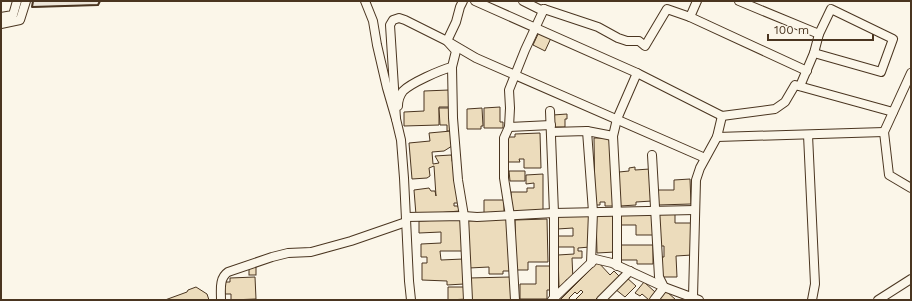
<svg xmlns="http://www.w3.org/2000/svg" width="912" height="301" font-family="'Work Sans',sans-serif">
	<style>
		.green { fill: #ede6d9; stroke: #887966 }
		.building { fill: #ecdcbc; stroke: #4a3520 }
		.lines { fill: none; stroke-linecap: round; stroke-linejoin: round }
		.minor-casing { stroke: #4a3520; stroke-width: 10 }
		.minor { stroke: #fbf6e9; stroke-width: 8 }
		.wall { stroke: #4a3520; stroke-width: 2 }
	</style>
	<rect width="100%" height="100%" fill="#fbf6e9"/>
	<path class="green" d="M33,1H100L98,5L32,7Z"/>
	<g class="building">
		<path d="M539,32L551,38L545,51L533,45Z"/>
		<path d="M449,90V107H439V125L404,126V112L424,111V91Z"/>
		<path d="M500,107V122H503V128H484V108Z"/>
		<path d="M439,108H449L450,131H447V125H440Z"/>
		<path d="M482,108L483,126H481V129H467V109Z"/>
		<path d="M567,114V119H565V127H554L553,115Z"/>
		<path d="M451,131L452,146L444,151L432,152L433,164L439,163L435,156L451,155L452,157V161L456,167L459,203H454V206H458L459,211L416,215L414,190L429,188L431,191H435L436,196L434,166L429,168L430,176L427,178L412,179L409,143L430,141L429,133Z"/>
		<path d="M540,133L541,168H524V159H519L520,162H506V137H515V134Z"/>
		<path d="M594,138H611L613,206H605V202H600V205H595Z"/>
		<path d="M635,167V170L650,169L652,201L636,202V205L620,206L619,172L629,171V168Z"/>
		<path d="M509,171H525V181H510Z"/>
		<path d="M543,174V212L511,213V192H527V188H534V183L526,184V175Z"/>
		<path d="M690,179L691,204L658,205V190H674V180Z"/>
		<path d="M484,200H504V215L484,216Z"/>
		<path d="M653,212V235H636V225H620V213Z"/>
		<path d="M675,212V223H691L692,255L676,256L677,277H661V257H664V246H660L659,213Z"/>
		<path d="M614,214L615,252L597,253L596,215Z"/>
		<path d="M589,215L590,247L578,248V251H582V258H572L573,280H566L567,287H559L558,255L574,254V247H558L557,236H573V228L557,229V216Z"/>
		<path d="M462,219L463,251H440L441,260L463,259L464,284L447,285V281L422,280V263H427V257H421V244L441,243V232L419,233V221Z"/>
		<path d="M507,219L511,271H503V274H489V267L469,268L467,221Z"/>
		<path d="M547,219L548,262H528V270H516L515,220Z"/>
		<path d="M621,245H653V264H637V260H621Z"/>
		<path d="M598,262L610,275L614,271L619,276L595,300H575L583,292L581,290L577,294L575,292L569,298L570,300H560Z"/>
		<path d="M536,266H552V281H550V290H547V299H520V284H536Z"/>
		<rect x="249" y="267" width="7" height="8"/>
		<path d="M255,277L256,299L231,300V294H225L224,282H230V278Z"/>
		<path d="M510,277L511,300H470L469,278Z"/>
		<path d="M626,277L636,286L625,297L615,289Z"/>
		<path d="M644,282L655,292L649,300L642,294L640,296L635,293Z"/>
		<path d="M196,287L207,294L209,300H165L187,292L188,290Z"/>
		<path d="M448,287H467V299L448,300Z"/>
		<path d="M666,291L676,300H661L659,298Z"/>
	</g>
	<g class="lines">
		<defs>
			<g id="minor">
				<path d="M365,1L373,21L377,45L387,88L396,119L401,140L404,178L409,281L411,300"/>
				<path d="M463,1L460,7L456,22L447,41L456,51L452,67L453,118L458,180L464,216L468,300"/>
				<path d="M475,1L637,73L722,116L775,109L785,102L795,85L893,112"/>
				<path d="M523,1L541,10L544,9L598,27L618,38L627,41H639L645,46L667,9L690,17L697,1"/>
				<path d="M739,1L819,34L831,9L893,39L881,72L814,53L800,86"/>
				<path d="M1,17L13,15L17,1"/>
				<path d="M690,17L807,71"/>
				<path d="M1,24L20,20L26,1"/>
				<path d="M814,53L819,34"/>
				<path d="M911,73L884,132L889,175L911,188"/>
				<path d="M398,106C398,101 400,95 403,91C411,83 440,70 452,67"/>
				<path d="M550,111L554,213V298"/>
				<path d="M396,119L390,25L393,20L399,18L405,20L447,41L476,58L705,158"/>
				<path d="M509,127L551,125"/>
				<path d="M587,131L593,212L591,263"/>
				<path d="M551,132L587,131L613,136"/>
				<path d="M808,135L815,284L812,300"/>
				<path d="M717,137L884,132"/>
				<path d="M652,155L659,277L664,287L699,300"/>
				<path d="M406,217L464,216L477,217L554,213L695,210"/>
				<path d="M617,266V212L613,136L617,119L637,73"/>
				<path d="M693,297L696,180L700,168L717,137L722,116"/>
				<path d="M221,300C221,290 219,278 228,272L272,257L288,253L311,252L351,241L406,222"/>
				<path d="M515,300L510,216L504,178V138L509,127L510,108L509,90L525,50L544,9"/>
				<path d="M552,300L595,259L612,263L664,287L654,300"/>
				<path d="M601,300L630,271"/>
				<path d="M878,300L911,279"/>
			</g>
		</defs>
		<use href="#minor" class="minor-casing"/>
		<use href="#minor" class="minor"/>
		<path class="wall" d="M33,1L32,7L98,5L100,1"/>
	</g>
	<rect width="912" height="301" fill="none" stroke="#4a3520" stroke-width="4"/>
	<path d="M768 34v6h105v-6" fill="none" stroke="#4a3520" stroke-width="2"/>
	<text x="774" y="34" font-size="12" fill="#4a3520" stroke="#fbf6e9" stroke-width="3" paint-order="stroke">100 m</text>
</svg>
